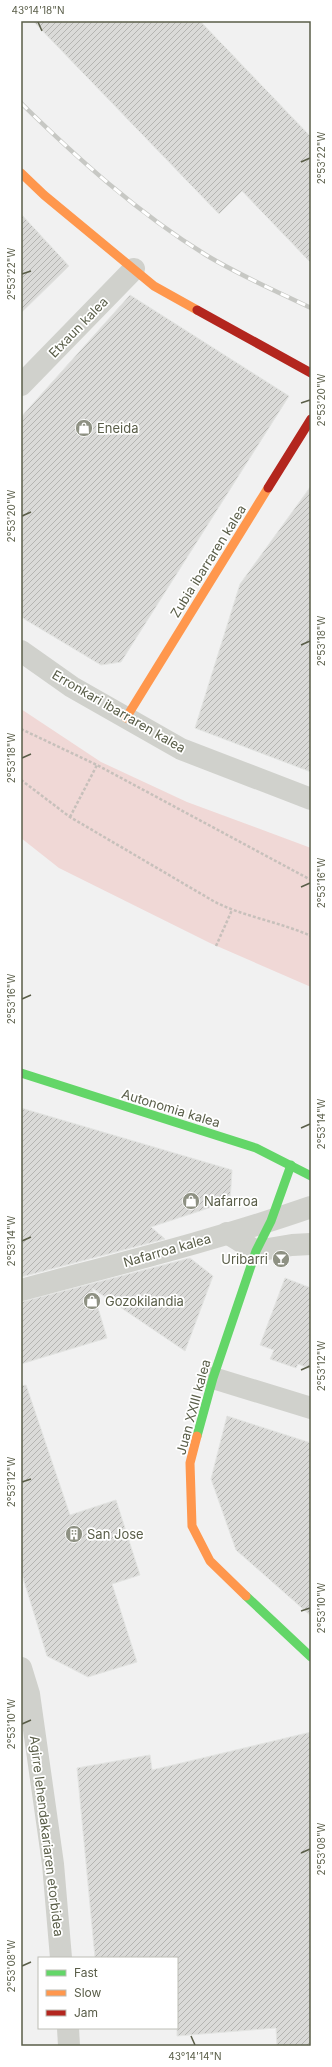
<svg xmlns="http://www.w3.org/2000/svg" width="332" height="2067" font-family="Inter,sans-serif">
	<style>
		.park { fill: #f0d8d6 }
		.building { fill: url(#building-hatch); stroke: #e3e4e2 }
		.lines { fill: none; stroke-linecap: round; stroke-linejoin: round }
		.path { stroke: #c7c0bb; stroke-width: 2.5; stroke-dasharray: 3 2; stroke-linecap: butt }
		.street { stroke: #d0d1cc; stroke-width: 22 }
		.fast { stroke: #63d668; stroke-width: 9 }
		.slow { stroke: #ff974d; stroke-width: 9 }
		.jam { stroke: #b3261e; stroke-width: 9 }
		.rail-casing { stroke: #c7c8c4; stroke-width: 4.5 }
		.rail { stroke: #fff; stroke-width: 3; stroke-dasharray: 9; stroke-linecap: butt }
		.ticks { fill: none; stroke: #595d48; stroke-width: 1.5 }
		.labels { text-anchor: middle; stroke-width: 3.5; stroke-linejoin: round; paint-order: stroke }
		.street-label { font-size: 13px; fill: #595d48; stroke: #fff }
		.poi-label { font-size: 13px; fill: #595d48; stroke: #fff; text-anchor: start }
		.neatline { fill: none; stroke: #595d48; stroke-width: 1.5 }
		.ticks-label { font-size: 10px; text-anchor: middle; fill: #595d48 }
	</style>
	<defs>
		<pattern id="building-hatch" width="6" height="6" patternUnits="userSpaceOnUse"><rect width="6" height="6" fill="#dadad8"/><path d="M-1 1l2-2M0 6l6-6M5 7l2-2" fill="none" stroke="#b4b4b1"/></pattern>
	</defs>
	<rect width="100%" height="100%" fill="#f1f1f1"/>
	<path class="park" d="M21,709L101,762L187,802L311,848V987L210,943L59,868L21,838Z"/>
	<g class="building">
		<path d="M33,21H200L311,137V263L242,191L219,214Z"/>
		<path d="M21,214L69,266L21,313Z"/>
		<path d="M130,295L289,396L121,662L101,665L21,617V417Z"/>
		<path d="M311,486V772L195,728L240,584Z"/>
		<path d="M21,1108L232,1170L230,1201L151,1227L165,1239L21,1277Z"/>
		<path d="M190,1258L213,1276L185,1351L92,1288L107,1338L21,1364V1302Z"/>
		<path d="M285,1278L311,1288V1369L298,1364L296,1368L270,1359L274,1350L260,1345Z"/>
		<path d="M26,1385L70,1515L116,1500L140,1575L112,1584L137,1662L88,1677L47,1656L21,1571V1386Z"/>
		<path d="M227,1416L311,1443V1616L236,1550L211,1479Z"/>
		<path d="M311,1732V2046H277L276,2028L177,2036V1958H95L77,1768L150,1755L152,1770Z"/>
	</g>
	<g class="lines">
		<g class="path">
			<path d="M21,729L97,765L311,880"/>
			<path d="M21,780L70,817L215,902C245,917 280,922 311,936"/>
			<path d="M70,817L97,765"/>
			<path d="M216,946L232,910"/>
		</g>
		<g class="street">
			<path d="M21,385L134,269"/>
			<path d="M21,651L72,687L181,749L311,799"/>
			<path d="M227,1233L256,1251L292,1245L311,1244"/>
			<path d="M21,1290C118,1264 216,1240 311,1207"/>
			<path d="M213,1378L311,1408"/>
			<path d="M21,1668L29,1694L53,1864L61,1958"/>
			<path d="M68,2028L69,2046"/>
		</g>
		<g class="fast">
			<path d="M21,1073L256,1148L311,1176"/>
			<path d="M197,1436L213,1378L256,1251L271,1221L291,1165"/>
			<path d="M246,1596L311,1657"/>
		</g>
		<g class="slow">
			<path d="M21,173L44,195L154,286L197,310"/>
			<path d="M126,718L268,488"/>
			<path d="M197,1436L190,1463L192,1526L210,1561L246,1596"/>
		</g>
		<g class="jam">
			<path d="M197,310L311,373"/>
			<path d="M268,488L311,419"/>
		</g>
		<defs>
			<path id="rail" d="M21,103C77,158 138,213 206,255C239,275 276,291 311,308"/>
		</defs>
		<use href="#rail" class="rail-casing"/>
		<use href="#rail" class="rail"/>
	</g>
	<path class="ticks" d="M38,22L42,31M301,162L310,158M22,274L31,271M301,403L310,400M22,516L31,512M301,645L310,641M22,758L31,754M301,887L310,883M22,999L31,995M301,1128L310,1124M22,1241L31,1237M301,1370L310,1366M22,1482L31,1479M301,1611L310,1608M22,1724L31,1720M301,1853L310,1849M22,1966L31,1962M191,2036L195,2045"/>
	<defs>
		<symbol id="shop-disc" viewBox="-11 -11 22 22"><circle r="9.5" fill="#8e9183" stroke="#fff"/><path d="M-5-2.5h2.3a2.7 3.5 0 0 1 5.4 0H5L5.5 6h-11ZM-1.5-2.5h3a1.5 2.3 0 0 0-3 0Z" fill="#fff"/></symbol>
		<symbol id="bar-disc" viewBox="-11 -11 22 22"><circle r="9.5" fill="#8e9183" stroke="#fff"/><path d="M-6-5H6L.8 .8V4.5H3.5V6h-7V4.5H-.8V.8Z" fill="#fff"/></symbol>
		<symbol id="building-disc" viewBox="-11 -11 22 22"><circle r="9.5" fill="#8e9183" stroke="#fff"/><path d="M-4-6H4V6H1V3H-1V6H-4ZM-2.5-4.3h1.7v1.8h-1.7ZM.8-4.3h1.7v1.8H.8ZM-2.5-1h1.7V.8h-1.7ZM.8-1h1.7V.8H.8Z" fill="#fff"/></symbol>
	</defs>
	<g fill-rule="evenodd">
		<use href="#shop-disc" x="74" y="418" width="20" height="20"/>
		<use href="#shop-disc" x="181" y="1191" width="20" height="20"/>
		<use href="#bar-disc" x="271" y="1249" width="20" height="20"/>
		<use href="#shop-disc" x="82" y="1291" width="20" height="20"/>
		<use href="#building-disc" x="64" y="1524" width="20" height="20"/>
	</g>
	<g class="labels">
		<g class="street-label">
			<text transform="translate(78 327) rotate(-46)" y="5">Etxaun kalea</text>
			<text transform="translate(208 561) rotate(-58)" y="5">Zubia ibarraren kalea</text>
			<text transform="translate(119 711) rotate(30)" y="5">Erronkari ibarraren kalea</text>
			<text transform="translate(171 1108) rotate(17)" y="5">Autonomia kalea</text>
			<text transform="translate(167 1250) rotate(-16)" y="5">Nafarroa kalea</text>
			<text transform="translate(193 1407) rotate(-75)" y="5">Juan XXIII kalea</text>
			<text transform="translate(47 1836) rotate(83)" y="5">Agirre lehendakariaren etorbidea</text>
		</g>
		<g class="poi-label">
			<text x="97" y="433">Eneida</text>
			<text x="204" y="1206">Nafarroa</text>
			<text x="268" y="1264" text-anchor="end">Uribarri</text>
			<text x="105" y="1306">Gozokilandia</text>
			<text x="87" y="1539">San Jose</text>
		</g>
	</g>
	<rect width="332" height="2067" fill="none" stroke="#ffffff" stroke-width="44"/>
	<rect x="38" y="1957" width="140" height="72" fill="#ffffff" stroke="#bdbeb6"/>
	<rect x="46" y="1970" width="20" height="6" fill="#63d668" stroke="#bdbeb6"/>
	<text x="74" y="1977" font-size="12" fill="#595d48">Fast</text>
	<rect x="46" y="1990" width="20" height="6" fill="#ff974d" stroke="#bdbeb6"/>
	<text x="74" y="1997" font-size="12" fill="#595d48">Slow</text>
	<rect x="46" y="2010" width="20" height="6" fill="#b3261e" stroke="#bdbeb6"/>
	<text x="74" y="2017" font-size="12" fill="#595d48">Jam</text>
	<rect x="22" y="22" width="288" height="2023" class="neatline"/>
	<g class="ticks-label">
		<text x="38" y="14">43°14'18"N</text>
		<text transform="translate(321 158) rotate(-90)" y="4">2°53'22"W</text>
		<text transform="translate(11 274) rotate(-90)" y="4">2°53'22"W</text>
		<text transform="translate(321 400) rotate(-90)" y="4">2°53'20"W</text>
		<text transform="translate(11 516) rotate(-90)" y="4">2°53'20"W</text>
		<text transform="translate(321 641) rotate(-90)" y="4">2°53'18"W</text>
		<text transform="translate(11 758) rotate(-90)" y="4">2°53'18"W</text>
		<text transform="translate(321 883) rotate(-90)" y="4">2°53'16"W</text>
		<text transform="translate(11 999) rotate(-90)" y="4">2°53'16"W</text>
		<text transform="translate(321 1124) rotate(-90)" y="4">2°53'14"W</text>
		<text transform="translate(11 1241) rotate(-90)" y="4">2°53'14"W</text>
		<text transform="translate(321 1366) rotate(-90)" y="4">2°53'12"W</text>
		<text transform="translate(11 1482) rotate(-90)" y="4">2°53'12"W</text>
		<text transform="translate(321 1608) rotate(-90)" y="4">2°53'10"W</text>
		<text transform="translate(11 1724) rotate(-90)" y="4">2°53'10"W</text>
		<text transform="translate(321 1849) rotate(-90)" y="4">2°53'08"W</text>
		<text transform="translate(11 1966) rotate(-90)" y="4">2°53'08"W</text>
		<text x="195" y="2060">43°14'14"N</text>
	</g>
</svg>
